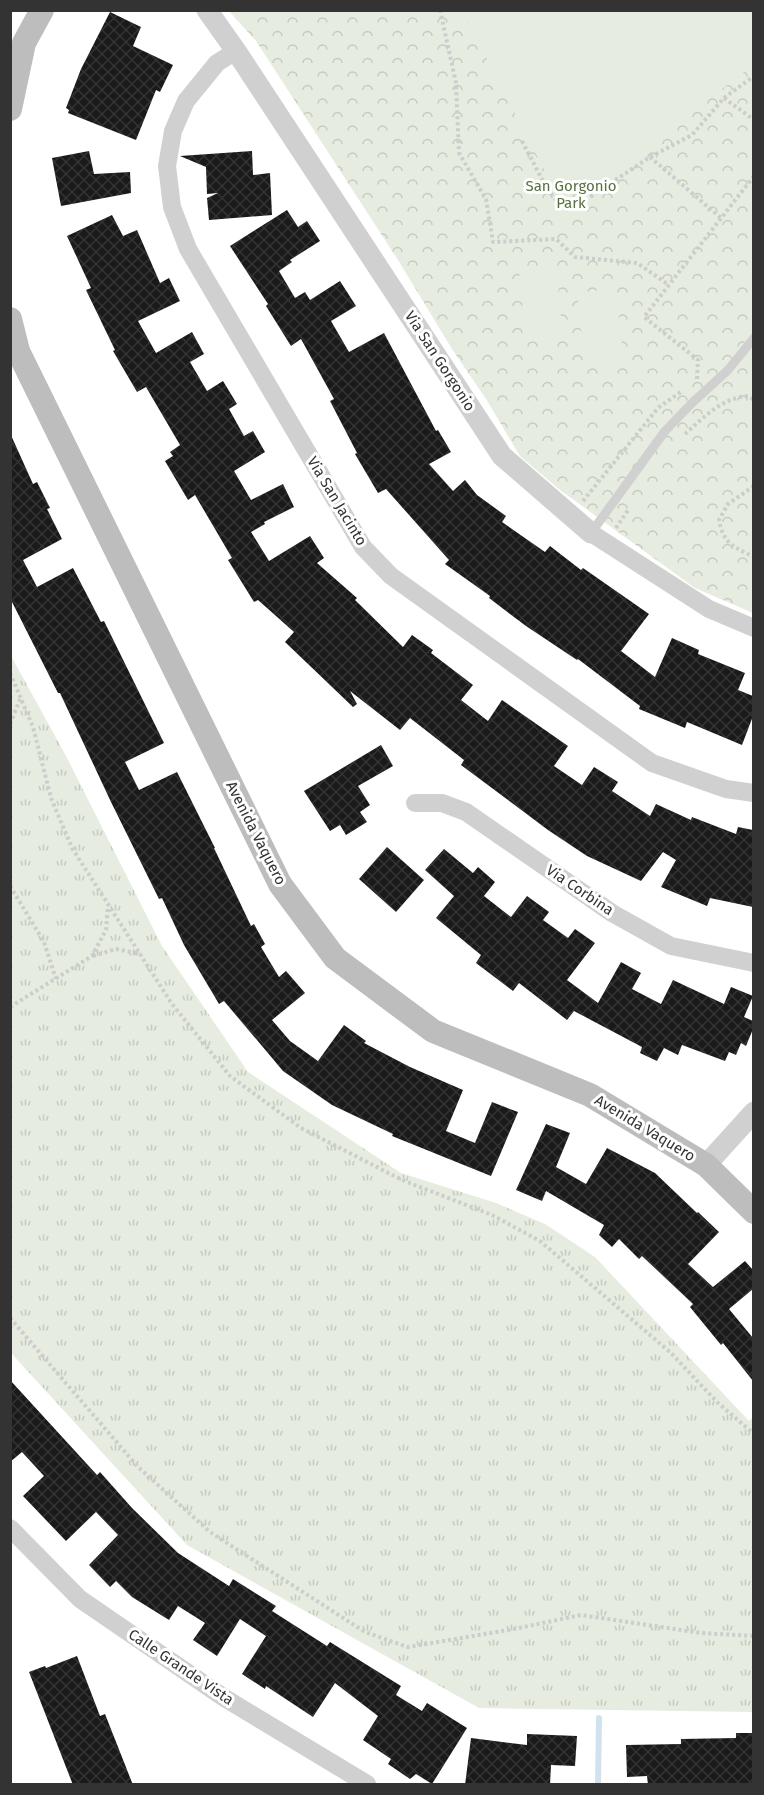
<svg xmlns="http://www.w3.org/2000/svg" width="764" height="1795" font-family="'Fira Sans',sans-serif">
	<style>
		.grass { fill: url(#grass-tufts) }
		.park { fill: url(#park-crowns) }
		.garden { fill: #e6ecdf }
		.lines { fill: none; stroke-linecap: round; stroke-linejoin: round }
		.stream { stroke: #cfe2ee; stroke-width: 6 }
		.building { fill: url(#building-cross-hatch) }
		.path { stroke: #cdcdcd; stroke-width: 4; stroke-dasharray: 3 3; stroke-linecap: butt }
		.service { stroke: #d0d0d0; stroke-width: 9 }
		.minor { stroke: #d0d0d0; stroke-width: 18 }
		.tertiary { stroke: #d0d0d0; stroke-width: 21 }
		.secondary { stroke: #bdbdbd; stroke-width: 24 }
		.labels { text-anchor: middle; stroke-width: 6; stroke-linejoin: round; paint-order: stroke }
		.park-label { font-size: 15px; fill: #56703f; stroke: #fff }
		.street-label { font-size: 15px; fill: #333; stroke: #fff }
	</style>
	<defs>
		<pattern id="grass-tufts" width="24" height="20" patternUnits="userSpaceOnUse" patternTransform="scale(1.5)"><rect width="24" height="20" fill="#e6ecdf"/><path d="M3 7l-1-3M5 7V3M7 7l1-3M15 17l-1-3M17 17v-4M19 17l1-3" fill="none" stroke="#c6cbc0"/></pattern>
		<pattern id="park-crowns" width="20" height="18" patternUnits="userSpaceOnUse" patternTransform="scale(1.5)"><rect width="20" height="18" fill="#e6ecdf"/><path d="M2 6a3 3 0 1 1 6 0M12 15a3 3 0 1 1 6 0" fill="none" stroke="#c6cbc0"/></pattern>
		<pattern id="building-cross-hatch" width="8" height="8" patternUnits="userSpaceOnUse" patternTransform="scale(1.5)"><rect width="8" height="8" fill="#1a1a1a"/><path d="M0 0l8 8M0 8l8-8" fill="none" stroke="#333"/></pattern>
	</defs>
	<rect width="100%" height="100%" fill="#fff"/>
	<path class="grass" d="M10,654L66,756L162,946L248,1072L401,1173L496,1203L545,1224L595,1257L749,1421L753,1417V1712L479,1708L187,1545L11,1353Z"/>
	<path class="park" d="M229,11H753V613L695,588L560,490L520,456L486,399L452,349L398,260L256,41Z"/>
	<g class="garden">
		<path d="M462,11H753V65L584,196L554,189Z"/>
		<path d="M556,267L563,338L526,342L519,270Z"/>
		<path d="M615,288L624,360L585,365L577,293Z"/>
	</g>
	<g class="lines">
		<path class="stream" d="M598,1784L599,1718"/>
	</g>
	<g class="building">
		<path d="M110,12L141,27L133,46L173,65L160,92L156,90L136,140L68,113L69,110L66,108L81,69Z"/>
		<path d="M89,151L94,174L130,172L131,193L61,206L52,158Z"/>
		<path d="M252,151L253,175L270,173L272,215L209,220L207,198L218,193L207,194L206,167L180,156Z"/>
		<path d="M287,210L298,227L307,221L320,241L290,260L292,262L279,271L295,298L305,292L310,300L340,281L356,306L331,321L349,352L384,333L436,431L438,430L451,452L429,464L453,491L465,480L477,495L506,516L502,522L545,552L550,546L581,570L583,568L649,614L621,651L655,677L672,638L699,650L698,654L745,673L738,690L753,696V716L742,745L687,722L685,728L639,709L640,706L578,659L577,660L526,626L489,598L490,596L445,564L449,560L386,489L378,493L355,454L357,453L330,401L334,399L301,339L291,346L266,306L268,304L230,246Z"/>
		<path d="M112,215L123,236L137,230L160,283L169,278L180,301L138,321L156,353L192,332L204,354L190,362L207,391L223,381L237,404L229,409L244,436L253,431L265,452L234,471L251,500L283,484L294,507L264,522L265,524L251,532L269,561L310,536L324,558L317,563L357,598L355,600L403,647L412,635L433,650L431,653L473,685L461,700L488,721L502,700L568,746L554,766L582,785L594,767L618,782L612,791L650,816L656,804L691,820L692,817L736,834L738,827L753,830V907L710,898L707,906L661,887L676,860L663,852L641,881L587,856L548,830L461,765L464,760L410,718L400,730L350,691L357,704L353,707L285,642L294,632L258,600L254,602L228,560L232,558L195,495L188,500L165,461L173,456L170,452L180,445L146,387L137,392L113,351L115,350L86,290L91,288L67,236Z"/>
		<path d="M10,433L33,484L37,482L50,508L47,509L62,539L23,560L37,587L73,568L101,622L104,621L164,743L125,762L139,790L177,772L215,848H214L251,926L254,924L265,944L261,947L279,977L286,971L305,993L272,1020L290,1041L318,1061L344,1025L366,1041L364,1043L410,1067L463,1090L446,1131L475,1143L492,1102L518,1112L491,1176L392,1136L393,1134L332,1105L283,1071L224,1001L219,1004L184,945L162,898L159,899L111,802L60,693H58L10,598Z"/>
		<path d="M381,745L393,766L358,786L370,805L360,812L367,822L346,835L340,825L330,831L304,791Z"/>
		<path d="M387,847L424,880L396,912L359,879Z"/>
		<path d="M444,849L473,873L478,867L495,882L484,896L511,917L527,896L549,912L543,920L568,938L575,929L595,943L567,980L598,1003L621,962L641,973L632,989L661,1004L673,980L724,1004L731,987L753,996L744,1017L753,1021V1029L746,1046L741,1043L736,1055L729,1052L725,1061L682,1045L678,1055L664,1048L657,1061L640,1053L642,1047L574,1011L567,1020L519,983L513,991L476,963L481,955L436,918L454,896L425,870Z"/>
		<path d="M546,1124L570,1133L556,1167L586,1184L607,1148L655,1173L697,1213L698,1212L719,1232L688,1264L713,1287L745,1261L753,1270V1289L729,1309L753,1338V1381L723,1343L721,1345L690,1307L693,1304L642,1256L639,1259L619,1239L612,1247L599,1235L604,1225L546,1191L542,1201L516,1190Z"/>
		<path d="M10,1380L97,1475L100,1472L132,1508L178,1553L229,1586L233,1579L276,1606L272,1611L327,1646L330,1642L401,1686L396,1695L422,1711L427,1703L467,1728L432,1784L416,1774L410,1779L388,1764L391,1759L363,1740L378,1716L335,1683L313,1717L266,1686L265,1689L242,1674L266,1636L240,1619L217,1656L193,1640L205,1623L178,1606L169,1620L132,1597L116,1581L110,1587L89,1565L118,1535L96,1512L66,1541L23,1496L44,1476L22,1452L10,1462Z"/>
		<path d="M77,1656L100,1716L105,1714L133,1785H73L29,1672L45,1666L46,1668Z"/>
		<path d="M736,1733H753V1785H648L647,1776L627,1777L626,1745L681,1744V1739L736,1738Z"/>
		<path d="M527,1734L577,1736L575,1766L551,1765L550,1785H465L471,1738L527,1745Z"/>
	</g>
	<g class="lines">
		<g class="path">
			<path d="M440,10L456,83L459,153L486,199L493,242L556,239L575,257L637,263L669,285"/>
			<path d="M724,98L754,120"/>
			<path d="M522,141L547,189L562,207L584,201L650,157L692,135L724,98L754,76"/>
			<path d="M650,157L721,218"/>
			<path d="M697,379L698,360L644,317L754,176"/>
			<path d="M685,434C704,417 722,398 748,396L754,400"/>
			<path d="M754,486L728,504L719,520C724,544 732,546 754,557"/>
			<path d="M583,501L658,408L682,391"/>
			<path d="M616,528L628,510"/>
			<path d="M10,673L33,727L51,798L72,848L172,1004L230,1076L301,1128L402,1180L492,1215L540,1241L671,1353L717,1402L754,1434"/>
			<path d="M10,724L21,697"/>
			<path d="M10,886L44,942L56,979"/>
			<path d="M93,956L116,949L140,954"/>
			<path d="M10,1007L92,956L106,930L108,906"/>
			<path d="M10,1318L138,1467L210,1532L365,1632L408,1647L509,1630L581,1615L701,1633L754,1636"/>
		</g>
		<path class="service" d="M591,533L665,431L692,403L728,370L754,338"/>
		<g class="minor">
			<path d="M236,51L217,63L186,101L173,131L167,166L172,207L188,249L363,547L391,576L652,763L726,789L754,793"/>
			<path d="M591,533L709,609L754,628"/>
			<path d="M415,803H442L466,812L612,913L671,946L754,963"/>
			<path d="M10,1528L80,1599L223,1697L367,1784"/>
		</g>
		<g class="tertiary">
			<path d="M207,10L236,51L502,456L591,533"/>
			<path d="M706,1165L754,1112"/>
		</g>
		<g class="secondary">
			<path d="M10,109L24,43L42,10"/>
			<path d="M10,319L18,351L280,884L335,958L433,1031L590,1095L706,1165L754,1212"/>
		</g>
	</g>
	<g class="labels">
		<g class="park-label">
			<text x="571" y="191">San Gorgonio<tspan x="571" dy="17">Park</tspan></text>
		</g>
		<g class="street-label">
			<text transform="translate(440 361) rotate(57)" y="5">Via San Gorgonio</text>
			<text transform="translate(337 501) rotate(59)" y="5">Via San Jacinto</text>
			<text transform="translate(256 833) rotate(63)" y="5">Avenida Vaquero</text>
			<text transform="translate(580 890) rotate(34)" y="5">Via Corbina</text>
			<text transform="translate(645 1128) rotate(31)" y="5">Avenida Vaquero</text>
			<text transform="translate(181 1667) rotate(34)" y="5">Calle Grande Vista</text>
		</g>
	</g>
	<rect width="764" height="1795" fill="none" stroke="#333333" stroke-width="24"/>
</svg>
